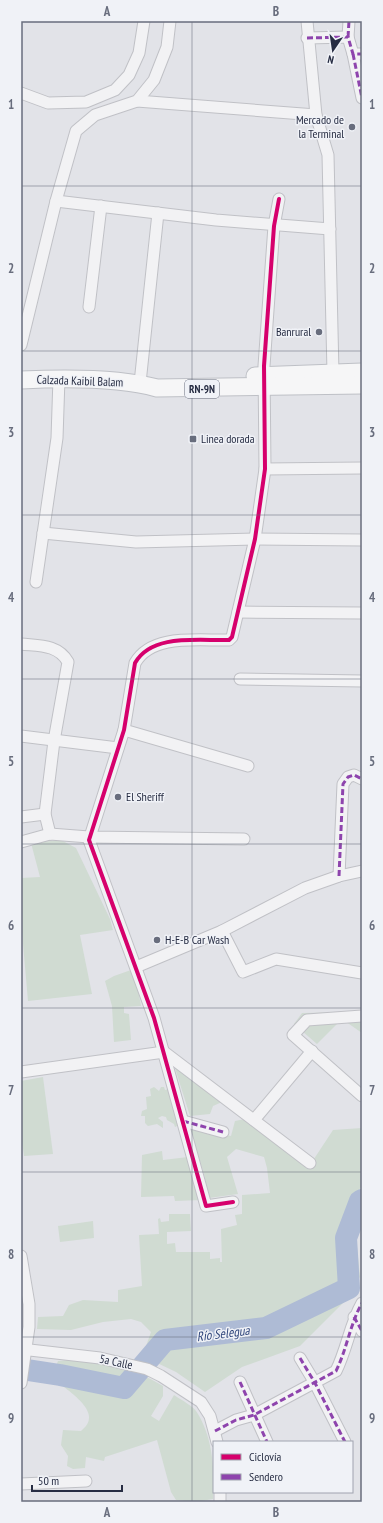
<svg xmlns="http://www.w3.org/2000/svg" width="383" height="1523" font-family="'PT Sans Narrow',sans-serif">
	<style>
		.green { fill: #d0dbd2 }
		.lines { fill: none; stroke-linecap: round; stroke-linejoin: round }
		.river { stroke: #aebbd5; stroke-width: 22 }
		.street-casing { stroke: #c0c1c6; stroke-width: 13 }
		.primary-casing { stroke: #bec0c6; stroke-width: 19 }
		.street { stroke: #f2f2f4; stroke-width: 11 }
		.primary { stroke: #f6f6f7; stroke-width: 17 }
		.quiet { stroke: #8e44ad; stroke-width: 3; stroke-dasharray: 6 3; stroke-linecap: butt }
		.cycleway-casing { stroke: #f0f2f7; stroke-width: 6 }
		.cycleway { stroke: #d6006c; stroke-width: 4 }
		.grid { fill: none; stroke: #686d7d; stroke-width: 1; stroke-opacity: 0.55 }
		.poi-dot { fill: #686d7d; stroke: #f0f2f7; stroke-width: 1.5 }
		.labels { text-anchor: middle; stroke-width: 3; stroke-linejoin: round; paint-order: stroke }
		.shield { fill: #f0f2f7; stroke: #636879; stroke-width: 1 }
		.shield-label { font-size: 11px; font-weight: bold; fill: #272d43 }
		.poi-label { font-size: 12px; fill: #272d43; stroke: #f0f2f7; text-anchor: start }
		.street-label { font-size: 12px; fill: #272d43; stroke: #f0f2f7 }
		.water-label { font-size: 13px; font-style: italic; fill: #2e447a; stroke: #f0f2f7 }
		.neatline { fill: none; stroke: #686d7d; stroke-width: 1.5 }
		.grid-label { font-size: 13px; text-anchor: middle; font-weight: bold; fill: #686d7d }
	</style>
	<rect width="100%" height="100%" fill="#e2e3e8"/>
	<g class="green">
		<path d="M61,840L76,848L110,919L113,930L80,935L92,994L28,1001L21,921V878L40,877L31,843Z"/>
		<path d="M131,970L137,984L141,1006L124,1007V1013L129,1014L131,1040L114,1042L112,1006L105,981L114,976Z"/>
		<path d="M362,1012V1033L342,1019L317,1044L294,1024L302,1013Z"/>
		<path d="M174,1065L222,1102L213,1106L210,1114L190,1116Z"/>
		<path d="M43,1077L53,1154L24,1156L21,1134V1081Z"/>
		<path d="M154,1087L159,1091L161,1087H164L165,1090L169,1089L177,1118V1126L175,1127L174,1124L167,1120L166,1117L162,1116L158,1118L163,1122V1128L157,1124L148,1126L145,1123V1116H141L142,1111L147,1109L146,1097L151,1096L150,1089Z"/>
		<path d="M245,1119L310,1165L333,1130L362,1128V1186L358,1191L362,1190V1205L355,1227L360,1277L350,1292L347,1299L300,1346L242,1367L205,1392L176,1372L153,1361L150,1364L144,1360L145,1349L151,1332L141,1322L131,1319L103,1322L71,1330L37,1329L38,1317L63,1316L69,1305L83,1300L118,1302V1290L142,1286L139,1235L159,1234L158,1219L160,1218L161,1222L169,1221V1214H190L191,1231L167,1232V1244L175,1243L176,1252H210V1259L220,1258V1262H222L221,1229L237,1225L235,1215L242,1214V1195L270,1193L267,1168L264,1157L236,1149L227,1157L238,1194L209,1198L204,1174L189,1126L231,1136L235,1121Z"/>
		<path d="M162,1151L163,1160L188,1157L202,1200L175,1201L174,1196L141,1197L142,1155Z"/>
		<path d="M93,1221L94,1238L60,1242L58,1226Z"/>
		<path d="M70,1360C108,1365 130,1366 163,1386V1396L151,1416L159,1421L174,1395C181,1400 194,1406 198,1414C213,1439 215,1472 213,1499L195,1502L176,1500L171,1492L157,1440L105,1457L104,1461L86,1457L85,1468L73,1469L67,1466L68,1456L61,1445L63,1430L81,1431C105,1413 70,1393 57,1381L56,1366L58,1361Z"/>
	</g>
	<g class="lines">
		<path class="river" d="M21,1369L60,1375L124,1388L165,1340L266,1328L349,1288L346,1238L360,1201L362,1200"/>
		<defs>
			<g id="street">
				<path d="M307,21L316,115L328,155L333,373"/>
				<path d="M348,37L349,21"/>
				<path d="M307,38L348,37L353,54H362"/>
				<path d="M353,54L362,98"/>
				<path d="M21,93L48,103L86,102L115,90L129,75L139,53L144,21"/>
				<path d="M137,101L316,115"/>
				<path d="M56,201L216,220L330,229"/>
				<path d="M89,307L101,206"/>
				<path d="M21,345L56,201L76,131L95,115L137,101L154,80L167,47L170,21"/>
				<path d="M140,383L158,213"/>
				<path d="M265,469L362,468"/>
				<path d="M43,533L136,542L255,539L362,540"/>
				<path d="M36,582L57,438L59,378"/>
				<path d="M238,612L362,613"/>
				<path d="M21,644C38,646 58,644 68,662L54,741L45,814L50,834"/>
				<path d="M240,679L362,681"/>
				<path d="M124,730L248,766"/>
				<path d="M21,736L118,748"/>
				<path d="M21,817L45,814"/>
				<path d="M21,842L50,834L89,837L244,839"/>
				<path d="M339,876L343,784L348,777L354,775L362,779"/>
				<path d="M222,931L243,972L276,959L362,973"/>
				<path d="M136,967L222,931L305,888L339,876L362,871"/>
				<path d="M362,1016L307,1020L293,1035L362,1096"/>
				<path d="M21,1072L164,1052L310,1163"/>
				<path d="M254,1120L312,1051"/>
				<path d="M183,1121L223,1132"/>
				<path d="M233,1202L206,1206L154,1018L89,840L124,730L135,663C152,633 199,641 229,640L232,637L255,539L265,469L264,366L274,226L279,199"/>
				<path d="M21,1256L29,1304V1327L21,1383"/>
				<path d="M354,1317L362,1331"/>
				<path d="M21,1349L100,1358L147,1369L161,1376L201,1402L210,1416L217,1442"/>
				<path d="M300,1358L315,1383L345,1442"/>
				<path d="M240,1382L267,1442"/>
				<path d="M215,1431L236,1420L254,1415L336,1371C347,1349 350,1324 362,1303"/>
				<path d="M21,1484L86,1481"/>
				<path d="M220,1502V1492"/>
			</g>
			<g id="primary">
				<path d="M255,376L362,372"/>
				<path d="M21,380C63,378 117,377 157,388L362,385"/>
			</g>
		</defs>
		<use href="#street" class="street-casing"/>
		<use href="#primary" class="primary-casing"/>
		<use href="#street" class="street"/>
		<use href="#primary" class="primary"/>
		<g class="quiet">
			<path d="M348,37L349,21"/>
			<path d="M307,38L348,37L353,54H362"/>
			<path d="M353,54L362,98"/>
			<path d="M339,876L343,784L348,777L354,775L362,779"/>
			<path d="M183,1121L223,1132"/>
			<path d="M354,1317L362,1331"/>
			<path d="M300,1358L315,1383L345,1442"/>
			<path d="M240,1382L267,1442"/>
			<path d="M215,1431L236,1420L254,1415L336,1371C347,1349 350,1324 362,1303"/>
		</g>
		<defs>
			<path id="cycleway" d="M233,1202L206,1206L154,1018L89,840L124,730L135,663C152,633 199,641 229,640L232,637L255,539L265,469L264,366L274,226L279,199"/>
		</defs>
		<use href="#cycleway" class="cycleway-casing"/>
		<use href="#cycleway" class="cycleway"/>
	</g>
	<path class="grid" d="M192,21V1502M21,186H362M21,351H362M21,515H362M21,679H362M21,844H362M21,1008H362M21,1172H362M21,1337H362"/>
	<g class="poi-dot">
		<circle cx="352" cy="127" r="4"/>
		<circle cx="319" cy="332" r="4"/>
		<rect x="189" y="435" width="8" height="8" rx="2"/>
		<circle cx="118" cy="797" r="4"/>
		<circle cx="157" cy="940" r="4"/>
	</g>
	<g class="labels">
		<rect class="shield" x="185" y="380" width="34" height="18" rx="3"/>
		<g class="shield-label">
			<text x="202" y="393">RN-9N</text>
		</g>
		<g class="poi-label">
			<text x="344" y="124" text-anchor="end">Mercado de<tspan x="344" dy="14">la Terminal</tspan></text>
			<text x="311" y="336" text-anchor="end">Banrural</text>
			<text x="201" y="443">Linea dorada</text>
			<text x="126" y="801">El Sheriff</text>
			<text x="165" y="944">H-E-B Car Wash</text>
		</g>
		<g class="street-label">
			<text transform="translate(80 381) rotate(2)" y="4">Calzada Kaibil Balam</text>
			<text transform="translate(116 1362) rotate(12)" y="4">5a Calle</text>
		</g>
		<g class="water-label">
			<text transform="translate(223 1333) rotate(-7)" y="5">Río Selegua</text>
		</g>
	</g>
	<rect width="383" height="1523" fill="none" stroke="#f0f2f7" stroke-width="44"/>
	<rect x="213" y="1441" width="140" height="52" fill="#f0f2f7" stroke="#a0a3af"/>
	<rect x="221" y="1454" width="20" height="6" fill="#d6006c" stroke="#a0a3af"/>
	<text x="249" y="1461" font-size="12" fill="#272d43">Ciclovía</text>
	<rect x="221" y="1474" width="20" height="6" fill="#8e44ad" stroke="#a0a3af"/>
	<text x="249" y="1481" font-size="12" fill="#272d43">Sendero</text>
	<g transform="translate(333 50) rotate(193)" stroke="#f0f2f7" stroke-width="3" paint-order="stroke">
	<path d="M0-3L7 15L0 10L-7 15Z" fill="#272d43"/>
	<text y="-6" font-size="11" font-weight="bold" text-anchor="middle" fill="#272d43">N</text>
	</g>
	<path d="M32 1485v6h90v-6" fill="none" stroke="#272d43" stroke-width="2"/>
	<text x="38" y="1485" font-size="12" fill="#272d43" stroke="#f0f2f7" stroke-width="3" paint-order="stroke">50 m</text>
	<rect x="22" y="22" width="339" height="1479" class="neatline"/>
	<g class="grid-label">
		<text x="107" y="16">A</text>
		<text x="276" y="16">B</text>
		<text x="11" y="109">1</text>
		<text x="372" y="109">1</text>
		<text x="11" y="273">2</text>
		<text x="372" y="273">2</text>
		<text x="11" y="437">3</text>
		<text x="372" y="437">3</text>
		<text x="11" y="602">4</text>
		<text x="372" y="602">4</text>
		<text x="11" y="766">5</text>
		<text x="372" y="766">5</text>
		<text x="11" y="930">6</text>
		<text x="372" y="930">6</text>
		<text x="11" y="1095">7</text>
		<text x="372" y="1095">7</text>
		<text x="11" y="1259">8</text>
		<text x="372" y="1259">8</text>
		<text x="11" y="1423">9</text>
		<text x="372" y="1423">9</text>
		<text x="107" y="1517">A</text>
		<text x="276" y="1517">B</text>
	</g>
</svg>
